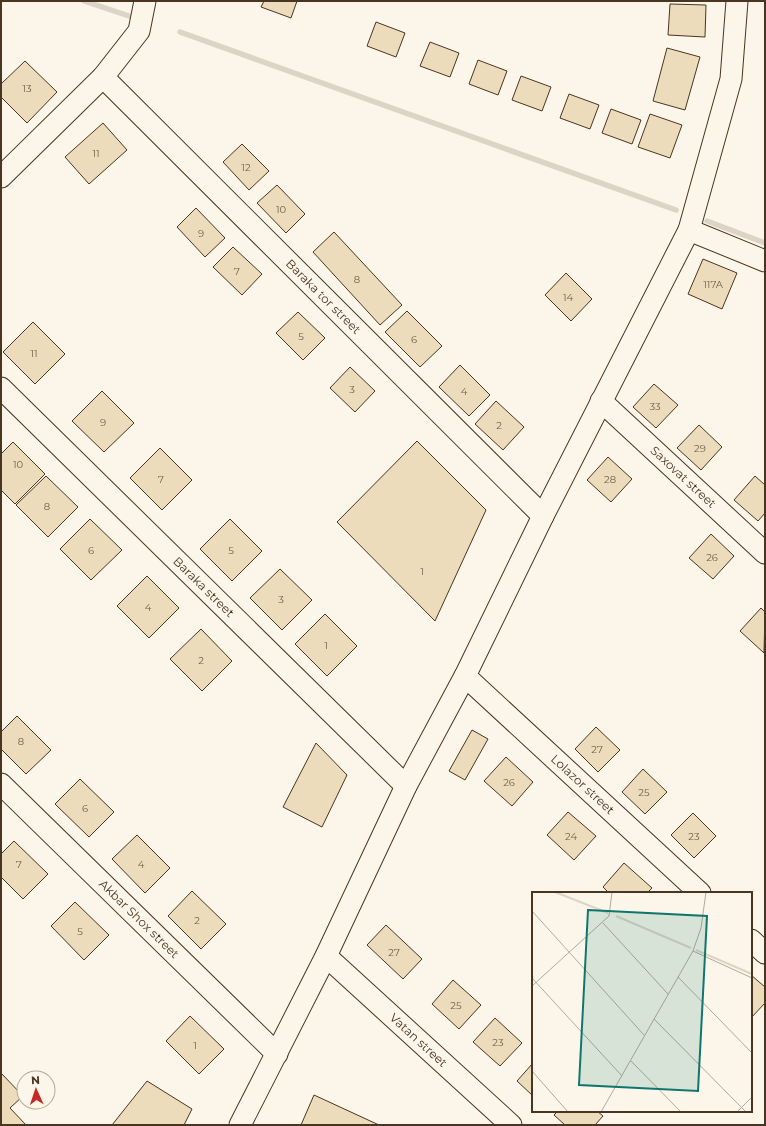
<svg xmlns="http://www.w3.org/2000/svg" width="766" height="1126" font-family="Montserrat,sans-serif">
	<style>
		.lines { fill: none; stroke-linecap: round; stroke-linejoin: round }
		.stream { stroke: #dcd4c6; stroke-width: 5.5 }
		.building { fill: #ecdcbc; stroke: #4a3520 }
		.minor-casing { stroke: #4a3520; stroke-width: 23 }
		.minor { stroke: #fbf6e9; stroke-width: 21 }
		.labels { text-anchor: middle; stroke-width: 3; stroke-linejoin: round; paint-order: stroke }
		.number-label { font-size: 10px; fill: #725f47 }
		.street-label { font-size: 12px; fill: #4a3520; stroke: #fbf6e9 }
		.inset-river { fill: none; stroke: #dcd4c6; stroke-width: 2 }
		.inset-road { fill: none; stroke: #b4a999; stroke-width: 1 }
		.view { fill: #0f766e; fill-opacity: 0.15; stroke: #0f766e; stroke-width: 2 }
		.inset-edge { fill: none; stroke: #4a3520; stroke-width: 2 }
	</style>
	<rect width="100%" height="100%" fill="#fbf6e9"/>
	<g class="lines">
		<g class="stream">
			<path d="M84,1L138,19"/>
			<path d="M180,32L676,210"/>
			<path d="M707,221L765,243"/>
		</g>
	</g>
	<g class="building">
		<path d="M264,1H297L291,18L261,7Z"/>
		<path d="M670,4L706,5L705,37L668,35Z"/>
		<path d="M376,22L405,33L396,57L367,46Z"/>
		<path d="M430,42L459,53L450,77L420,66Z"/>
		<path d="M667,48L700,57L685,110L653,101Z"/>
		<path d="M478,60L507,71L498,95L469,84Z"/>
		<path d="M25,61L57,92L27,123L1,97V84Z"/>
		<path d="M521,76L551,87L542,111L512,100Z"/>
		<path d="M569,94L599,105L590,129L560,118Z"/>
		<path d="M611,109L641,120L632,144L602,133Z"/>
		<path d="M650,114L682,125L670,158L638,147Z"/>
		<path d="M103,123L127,150L89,184L65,157Z"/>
		<path d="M242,144L269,171L249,190L223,162Z"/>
		<path d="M277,185L305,214L286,233L257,203Z"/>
		<path d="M196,208L225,238L205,257L177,227Z"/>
		<path d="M334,232L402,305L380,325L313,252Z"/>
		<path d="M233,247L262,274L242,295L213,267Z"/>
		<path d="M703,259L737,273L722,309L688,294Z"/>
		<path d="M566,273L592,299L571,321L545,295Z"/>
		<path d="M407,311L442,346L420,367L385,332Z"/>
		<path d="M298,312L325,338L303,360L276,333Z"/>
		<path d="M33,322L65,354L35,384L3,352Z"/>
		<path d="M460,365L490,395L469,416L439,387Z"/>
		<path d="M350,367L375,391L355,412L330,388Z"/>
		<path d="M654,384L678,405L656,428L633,407Z"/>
		<path d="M102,391L134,423L104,452L72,421Z"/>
		<path d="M496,401L524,427L503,450L475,424Z"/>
		<path d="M699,425L722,447L701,470L677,448Z"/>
		<path d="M417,441L486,510L435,621L337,522Z"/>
		<path d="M13,442L45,474L15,504L1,490V454Z"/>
		<path d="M160,448L192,480L162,510L130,478Z"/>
		<path d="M608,457L632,479L611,502L587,480Z"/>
		<path d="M46,476L78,507L48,537L16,505Z"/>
		<path d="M755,476L765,485V513L758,521L734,500Z"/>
		<path d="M90,519L122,550L91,580L60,549Z"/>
		<path d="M230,519L262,551L232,581L200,549Z"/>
		<path d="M711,534L734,556L713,579L689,558Z"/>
		<path d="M280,569L312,600L282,630L250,598Z"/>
		<path d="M147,576L179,608L149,638L117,606Z"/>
		<path d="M761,608L765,612L764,653L740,631Z"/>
		<path d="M325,614L357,646L327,676L295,644Z"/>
		<path d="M201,629L232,661L202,691L170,659Z"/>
		<path d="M17,716L51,750L26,774L1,749V732Z"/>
		<path d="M596,727L620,750L598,772L575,749Z"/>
		<path d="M472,730L488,739L465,780L449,771Z"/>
		<path d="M316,743L347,775L322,827L283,807Z"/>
		<path d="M506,757L533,782L512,806L484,781Z"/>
		<path d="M643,769L667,792L645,814L622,792Z"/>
		<path d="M80,779L114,812L89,837L55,804Z"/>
		<path d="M568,812L596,836L574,860L547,835Z"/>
		<path d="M693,813L716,836L694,858L671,835Z"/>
		<path d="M137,835L170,868L145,893L112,859Z"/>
		<path d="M14,841L48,874L23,899L1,877V854Z"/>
		<path d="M624,863L652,888L647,893H609L603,887Z"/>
		<path d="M192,891L226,924L201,949L168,916Z"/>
		<path d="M75,902L109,935L84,960L51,926Z"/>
		<path d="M386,925L422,959L403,979L367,945Z"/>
		<path d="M751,975L765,987V1003L751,1018Z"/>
		<path d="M453,980L481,1005L459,1029L432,1004Z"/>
		<path d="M190,1016L224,1049L199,1074L166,1041Z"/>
		<path d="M495,1018L522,1043L500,1066L473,1042Z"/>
		<path d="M533,1063V1096L517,1081Z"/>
		<path d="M1,1073L23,1096L10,1108L26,1125H1Z"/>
		<path d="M147,1081L192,1109L184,1125H112Z"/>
		<path d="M314,1095L379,1125H301Z"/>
		<path d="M558,1111H597L603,1116L595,1125H565L554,1115Z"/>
	</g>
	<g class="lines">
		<defs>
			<g id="minor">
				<path id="s1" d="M103,77L543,516"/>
				<path d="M1,177L103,77L139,31L145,1"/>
				<path d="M689,230L765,261"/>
				<path id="s2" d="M1,388L406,786"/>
				<path id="s3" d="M601,401L765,553"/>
				<path id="s4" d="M465,676L700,893"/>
				<path id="s5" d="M1,784L277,1054"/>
				<path d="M751,940L765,953"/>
				<path id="s6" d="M326,956L511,1125"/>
				<path d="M240,1125L326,956L406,786L465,676L543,516L689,230L731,79L737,1"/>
			</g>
		</defs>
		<use href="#minor" class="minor-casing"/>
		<use href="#minor" class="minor"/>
	</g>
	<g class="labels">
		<g class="number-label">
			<text x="27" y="92">13</text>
			<text x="96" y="157">11</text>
			<text x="246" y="171">12</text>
			<text x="281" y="213">10</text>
			<text x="201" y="237">9</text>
			<text x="237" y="275">7</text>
			<text x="357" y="283">8</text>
			<text x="713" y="288">117A</text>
			<text x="568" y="301">14</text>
			<text x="301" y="340">5</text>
			<text x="414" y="343">6</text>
			<text x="34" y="357">11</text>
			<text x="352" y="393">3</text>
			<text x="464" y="395">4</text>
			<text x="655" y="410">33</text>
			<text x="103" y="426">9</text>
			<text x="499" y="429">2</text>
			<text x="700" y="452">29</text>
			<text x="18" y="468">10</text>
			<text x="161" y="483">7</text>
			<text x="610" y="483">28</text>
			<text x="47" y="510">8</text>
			<text x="91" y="554">6</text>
			<text x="231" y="554">5</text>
			<text x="712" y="561">26</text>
			<text x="422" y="575">1</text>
			<text x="281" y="603">3</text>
			<text x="148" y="611">4</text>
			<text x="326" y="649">1</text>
			<text x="201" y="664">2</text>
			<text x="21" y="745">8</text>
			<text x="597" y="753">27</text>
			<text x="509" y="786">26</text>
			<text x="644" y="796">25</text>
			<text x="85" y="812">6</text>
			<text x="571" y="840">24</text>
			<text x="694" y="840">23</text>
			<text x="19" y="868">7</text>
			<text x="141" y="868">4</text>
			<text x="197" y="924">2</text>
			<text x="80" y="935">5</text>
			<text x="394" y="956">27</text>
			<text x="456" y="1009">25</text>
			<text x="498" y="1046">23</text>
			<text x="195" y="1049">1</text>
		</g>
		<g class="street-label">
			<text dy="4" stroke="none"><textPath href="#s1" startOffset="311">Baraka tor street</textPath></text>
			<text dy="4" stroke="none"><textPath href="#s3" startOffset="112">Saxovat street</textPath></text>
			<text dy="4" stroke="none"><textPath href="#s2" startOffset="284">Baraka street</textPath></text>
			<text dy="4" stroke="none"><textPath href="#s4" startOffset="160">Lolazor street</textPath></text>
			<text dy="4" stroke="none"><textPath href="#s5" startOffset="193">Akbar Shox street</textPath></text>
			<text dy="4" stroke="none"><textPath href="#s6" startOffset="125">Vatan street</textPath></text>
		</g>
	</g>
	<g transform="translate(532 892)">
		<rect width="220" height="220" fill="#fbf6e9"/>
		<path class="inset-river" d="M23,0L76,21M84,24L159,56M164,58L220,82"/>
		<path class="inset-road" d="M0,19L112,143M71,31L136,102M161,59L220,86M146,85L220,161M0,86L90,184M0,94L77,24L80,0M122,127L214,220M99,169L149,220M0,179L36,220M69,220L161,59L169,36L174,0M205,220L220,205"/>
		<path class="view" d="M56,18L175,24L166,199L47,193Z"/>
		<rect width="220" height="220" class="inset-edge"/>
	</g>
	<rect width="766" height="1126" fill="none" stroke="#4a3520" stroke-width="4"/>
	<g transform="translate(36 1090) rotate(357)"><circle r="19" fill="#fbf6e9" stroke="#b4a999"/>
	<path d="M0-3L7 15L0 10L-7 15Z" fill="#c62828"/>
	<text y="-6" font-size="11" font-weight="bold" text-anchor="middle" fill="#4a3520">N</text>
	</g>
</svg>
